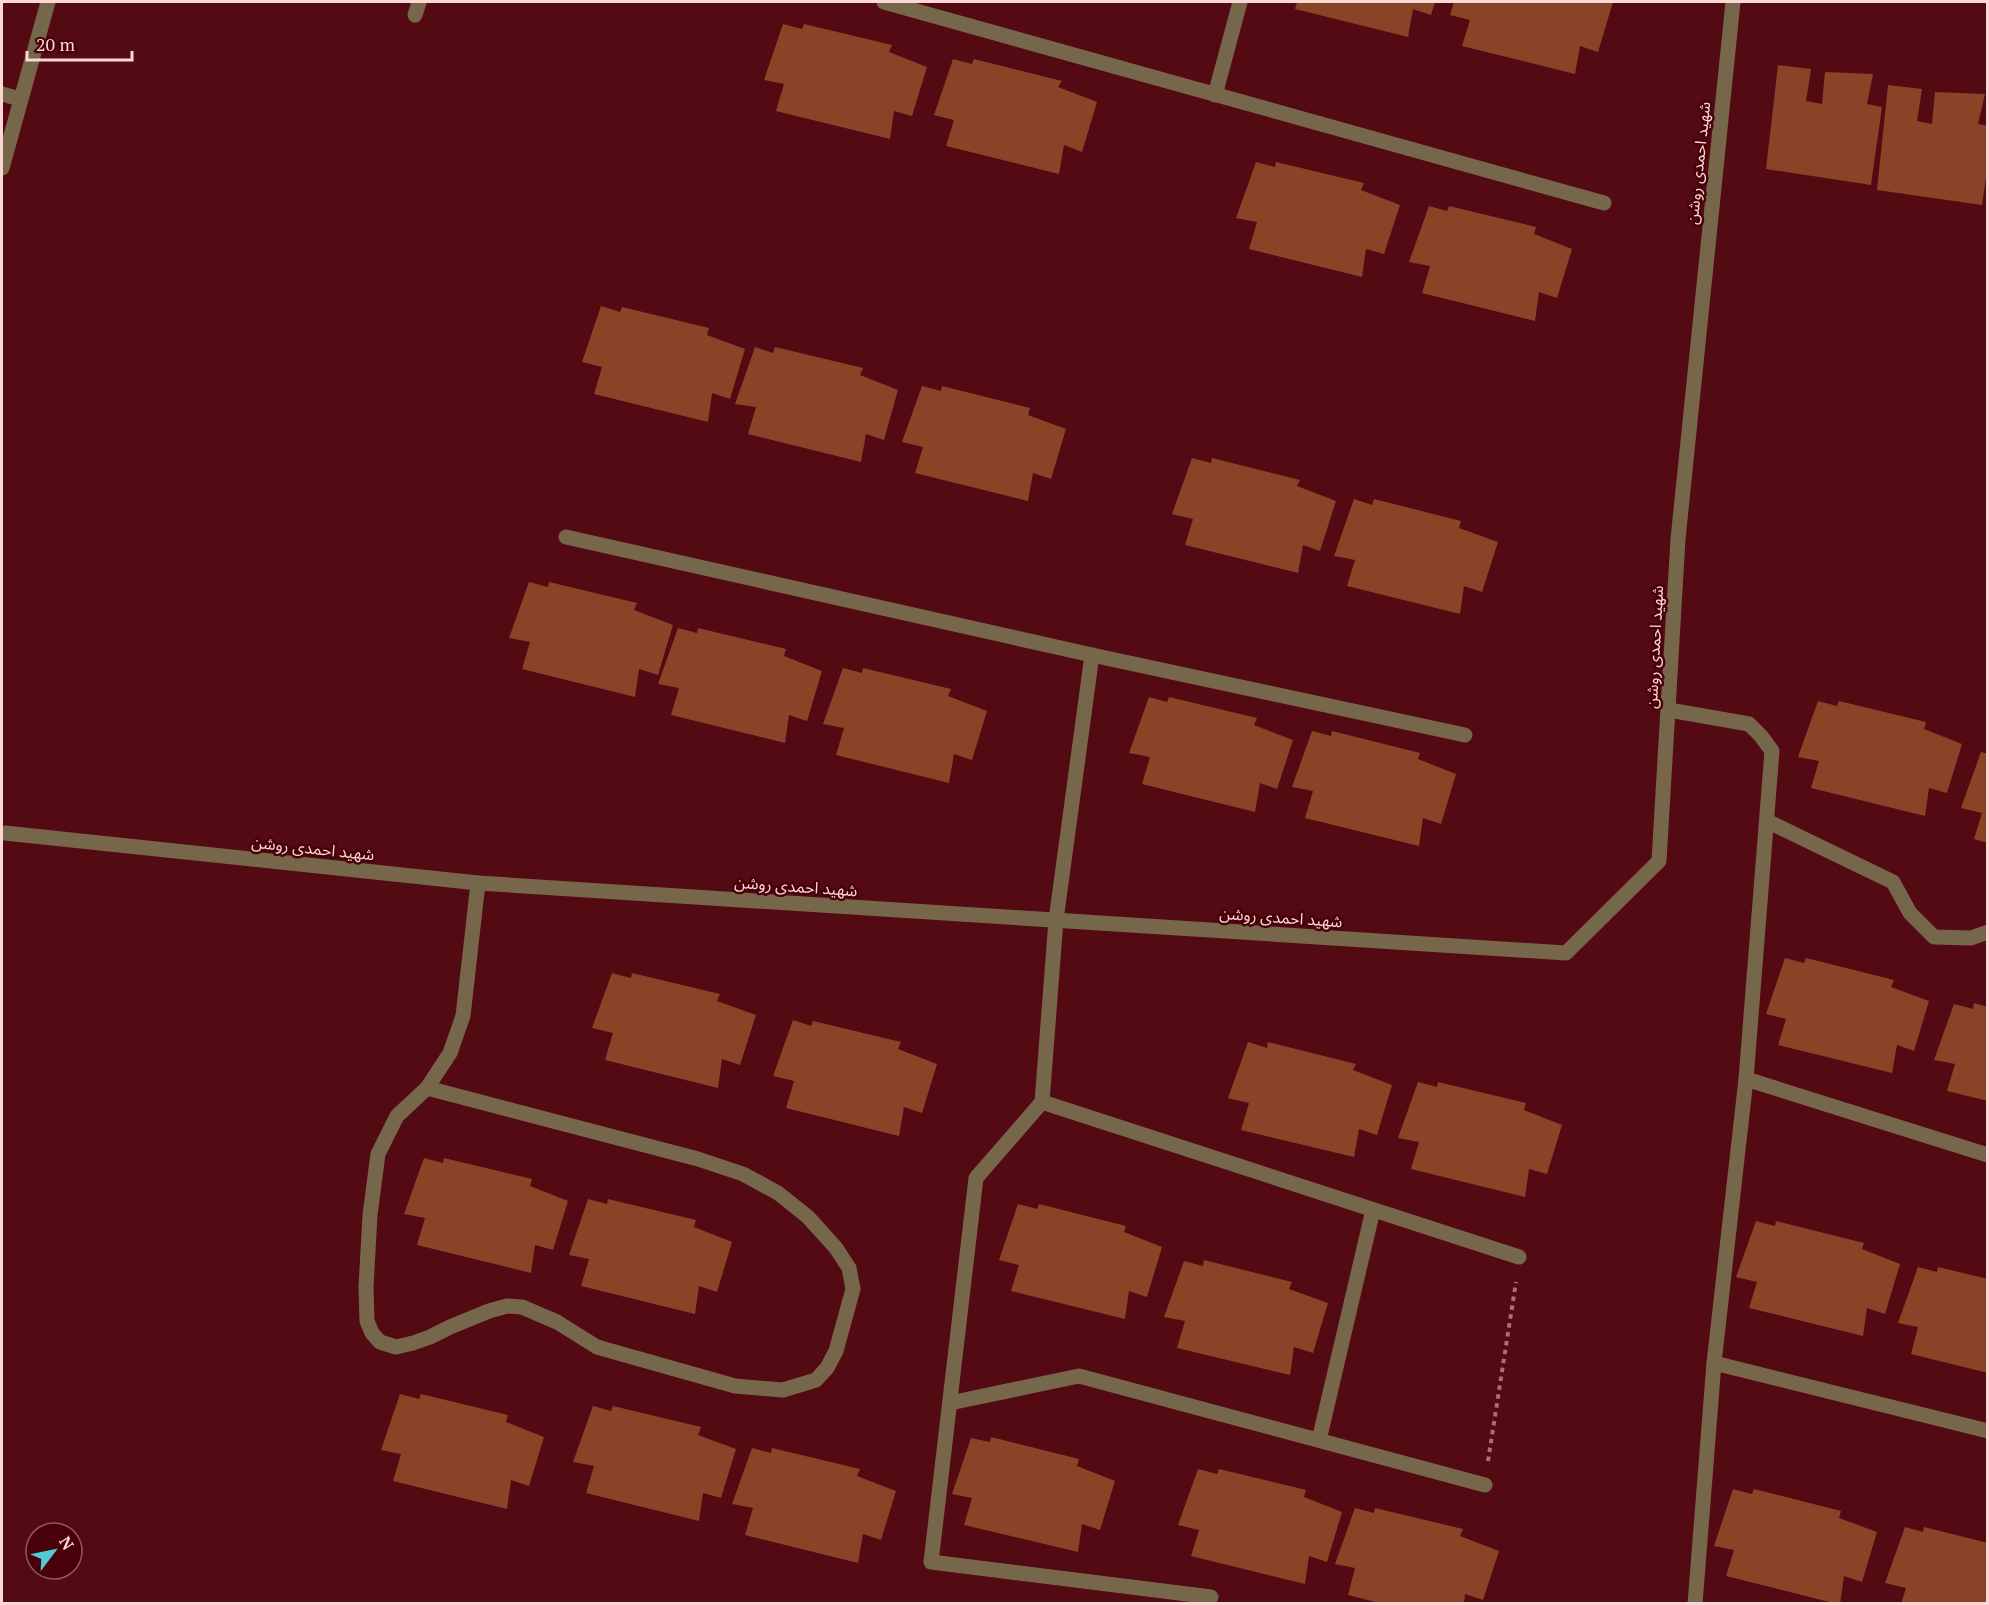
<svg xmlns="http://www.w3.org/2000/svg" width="1989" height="1605" font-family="'PT Serif','Noto Sans Arabic',serif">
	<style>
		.building { fill: #894327 }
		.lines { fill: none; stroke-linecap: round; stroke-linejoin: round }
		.path { stroke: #a77073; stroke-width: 4; stroke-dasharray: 4.5 4.5; stroke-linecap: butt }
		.minor { stroke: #77674a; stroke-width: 15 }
		.labels { text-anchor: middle; stroke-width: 5; stroke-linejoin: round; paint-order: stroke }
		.street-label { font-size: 16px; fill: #fcd7d5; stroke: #480009 }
	</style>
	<rect width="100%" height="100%" fill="#540a13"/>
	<g class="building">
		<path d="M1297,2H1435L1431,15L1413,9L1408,37L1295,9Z"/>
		<path d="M1454,2H1613L1598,52L1580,46L1575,74L1462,46L1470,20L1450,15Z"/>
		<path d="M783,24L802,29L804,24L892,45L889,52L927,67L912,116L894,111L890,139L776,111L784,84L764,80Z"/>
		<path d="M953,59L972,64L974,59L1062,81L1058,87L1097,102L1082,152L1064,145L1059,174L946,146L954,120L934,115Z"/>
		<path d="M1778,65L1811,69L1806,101L1822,104L1825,72L1873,74L1867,104L1882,107L1871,185L1766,169Z"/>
		<path d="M1888,85L1922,89L1917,121L1932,124L1935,92L1985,94L1978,124L1988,126V164L1982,205L1877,190Z"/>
		<path d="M1256,162L1275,167L1276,162L1364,183L1361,190L1400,205L1384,254L1366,249L1362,277L1249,249L1257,222L1236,218Z"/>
		<path d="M1429,206L1447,211L1449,206L1536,227L1534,234L1572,249L1557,298L1539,292L1535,321L1422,293L1430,266L1409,262Z"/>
		<path d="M601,306L620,312L622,307L709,328L707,335L745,349L730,399L712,393L708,422L594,394L602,367L582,362Z"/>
		<path d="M755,347L773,353L775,347L863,368L860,375L898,390L884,440L866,434L861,462L748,434L756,407L735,404Z"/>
		<path d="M922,386L941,391L942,386L1030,408L1028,415L1066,429L1051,479L1033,473L1028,501L915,473L923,447L902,442Z"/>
		<path d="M1192,458L1211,463L1212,458L1300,480L1297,486L1336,501L1320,551L1303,545L1298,573L1185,545L1193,519L1172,514Z"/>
		<path d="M1354,499L1372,505L1374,499L1461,521L1459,528L1498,542L1482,592L1464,586L1460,614L1347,586L1355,560L1334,556Z"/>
		<path d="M529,582L548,587L549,582L637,603L634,610L673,625L658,675L639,669L635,697L522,669L530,642L509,638Z"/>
		<path d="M678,628L697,633L698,628L786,649L784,656L822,671L807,721L789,715L785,743L671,715L679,688L658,684Z"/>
		<path d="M843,668L862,673L863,668L951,689L948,696L987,711L972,760L954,754L949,783L836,755L844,728L823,724Z"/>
		<path d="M1149,697L1167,702L1169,697L1257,718L1254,725L1293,740L1277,789L1260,783L1255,812L1142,784L1150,757L1129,753Z"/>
		<path d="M1818,701L1837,706L1839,701L1926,722L1924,729L1962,744L1947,793L1929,788L1925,816L1811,788L1819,761L1798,757Z"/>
		<path d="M1312,731L1331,736L1332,731L1420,753L1418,759L1456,774L1441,824L1423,818L1419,846L1305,818L1313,791L1292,787Z"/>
		<path d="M1981,752L1988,754V843L1974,839L1982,813L1961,808Z"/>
		<path d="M1785,958L1804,963L1806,958L1894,980L1891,987L1929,1001L1914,1051L1897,1045L1892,1073L1778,1045L1786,1019L1766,1014Z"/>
		<path d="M612,973L631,978L632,973L720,994L717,1001L756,1015L740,1065L722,1059L718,1088L605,1060L613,1033L592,1028Z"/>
		<path d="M1974,1003L1988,1007V1101L1947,1091L1955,1064L1934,1060L1954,1004L1973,1009Z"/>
		<path d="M793,1020L811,1026L813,1021L901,1042L898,1049L937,1064L922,1113L904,1107L899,1136L786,1108L794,1081L773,1076Z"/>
		<path d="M1248,1042L1267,1048L1268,1042L1356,1064L1353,1070L1392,1085L1377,1135L1359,1129L1354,1157L1241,1130L1249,1103L1228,1098Z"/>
		<path d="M1418,1082L1437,1087L1438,1082L1526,1103L1524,1110L1562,1125L1547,1174L1529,1169L1525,1197L1411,1169L1419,1142L1398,1138Z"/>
		<path d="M424,1158L443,1163L444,1158L532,1179L530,1186L568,1201L553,1250L535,1245L531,1273L417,1245L425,1218L404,1214Z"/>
		<path d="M588,1199L607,1204L608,1199L696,1220L694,1227L732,1242L717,1292L699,1286L695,1314L581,1286L589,1259L569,1255Z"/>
		<path d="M1018,1204L1037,1209L1039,1204L1126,1226L1124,1232L1162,1247L1147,1297L1129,1291L1125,1319L1011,1291L1019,1265L999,1260Z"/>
		<path d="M1756,1221L1775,1226L1776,1221L1864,1243L1862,1249L1900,1264L1885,1314L1867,1308L1863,1336L1749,1308L1757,1282L1736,1277Z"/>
		<path d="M1204,1260L1292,1282L1289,1289L1328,1303L1313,1353L1294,1347L1290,1375L1177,1348L1185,1321L1164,1317L1184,1261L1203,1266Z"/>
		<path d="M1918,1267L1937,1272L1938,1267L1988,1279V1373L1911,1354L1918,1327L1898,1323Z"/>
		<path d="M400,1394L419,1399L421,1394L508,1415L506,1422L544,1437L529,1486L511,1480L507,1509L393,1481L401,1454L381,1450Z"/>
		<path d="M593,1406L611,1411L613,1406L701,1427L698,1435L736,1449L721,1498L703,1493L699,1521L586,1493L594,1466L573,1462Z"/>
		<path d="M991,1437L1079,1459L1077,1466L1115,1481L1100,1530L1082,1524L1078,1552L964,1525L972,1498L952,1494L971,1438L990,1442Z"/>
		<path d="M752,1448L771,1453L772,1448L860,1469L857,1476L896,1491L881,1540L863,1534L858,1563L745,1535L753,1508L732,1504Z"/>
		<path d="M1198,1469L1217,1474L1219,1469L1306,1490L1304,1497L1342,1512L1327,1562L1309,1556L1305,1584L1191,1556L1199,1530L1178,1525Z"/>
		<path d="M1733,1489L1752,1494L1754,1489L1841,1511L1839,1518L1877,1532L1862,1582L1844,1576L1840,1604H1837L1726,1576L1734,1550L1714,1546Z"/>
		<path d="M1355,1508L1374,1513L1375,1508L1463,1529L1460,1536L1499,1551L1483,1600L1465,1594L1464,1604H1383L1348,1595L1355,1568L1335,1564Z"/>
		<path d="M1905,1527L1923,1532L1924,1527L1988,1543V1604H1901L1906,1588L1885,1583Z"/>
	</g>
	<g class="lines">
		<path class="path" d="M1488,1461L1516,1282"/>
		<g class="minor">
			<path d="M884,2L1604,203"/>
			<path d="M415,15L419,2"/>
			<path d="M2,94L20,99"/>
			<path d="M1215,95L1240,2"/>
			<path d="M2,168L48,2"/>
			<path d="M566,537L1092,655L1465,735"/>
			<path d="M1092,655L1056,920L1042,1102L1519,1257"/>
			<path d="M1669,710L1749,724L1761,736L1772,751L1746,1079L1714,1363L1695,1604"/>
			<path d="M1767,821L1893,882L1910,913L1934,937L1971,938L1988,932"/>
			<path d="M5,833L478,883L1566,953L1659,861L1678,539L1733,2"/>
			<path d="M1746,1079L1988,1155"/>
			<path d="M427,1088L698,1159L743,1174L778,1193L808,1217L836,1248L849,1268L853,1289L836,1351L827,1368L816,1380L783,1390L735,1386L597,1347L557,1322L522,1307L507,1306L489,1311L450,1327L430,1337L413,1343L396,1347L380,1342L372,1333L367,1321L366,1287L370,1215L378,1154L397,1116L427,1088L450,1053L463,1016L478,883"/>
			<path d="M1042,1102L976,1178L931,1562L1211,1597"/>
			<path d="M1714,1363L1988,1431"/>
			<path d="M950,1403L1079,1376L1485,1485"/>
			<path d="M1319,1440L1373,1210"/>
		</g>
	</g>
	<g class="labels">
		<g class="street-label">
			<text transform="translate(1698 163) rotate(-84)" y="6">شهید احمدی روشن</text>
			<text transform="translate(1654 647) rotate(-87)" y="6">شهید احمدی روشن</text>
			<text transform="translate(313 848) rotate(6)" y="6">شهید احمدی روشن</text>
			<text transform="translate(796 886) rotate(4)" y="6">شهید احمدی روشن</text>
			<text transform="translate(1281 917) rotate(4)" y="6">شهید احمدی روشن</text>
		</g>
	</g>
	<rect width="1989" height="1605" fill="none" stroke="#fcd7d5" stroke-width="6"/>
	<g transform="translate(54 1551) rotate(58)"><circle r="28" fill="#480009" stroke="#90565b" stroke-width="1.5"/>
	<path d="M0-4.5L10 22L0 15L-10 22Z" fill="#51ccd4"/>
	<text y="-9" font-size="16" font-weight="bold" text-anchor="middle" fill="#fcd7d5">N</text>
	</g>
	<path d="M27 51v9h105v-9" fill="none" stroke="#fcd7d5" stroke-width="3"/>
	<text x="36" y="51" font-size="18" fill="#fcd7d5" stroke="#480009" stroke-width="4.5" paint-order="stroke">20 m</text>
</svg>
